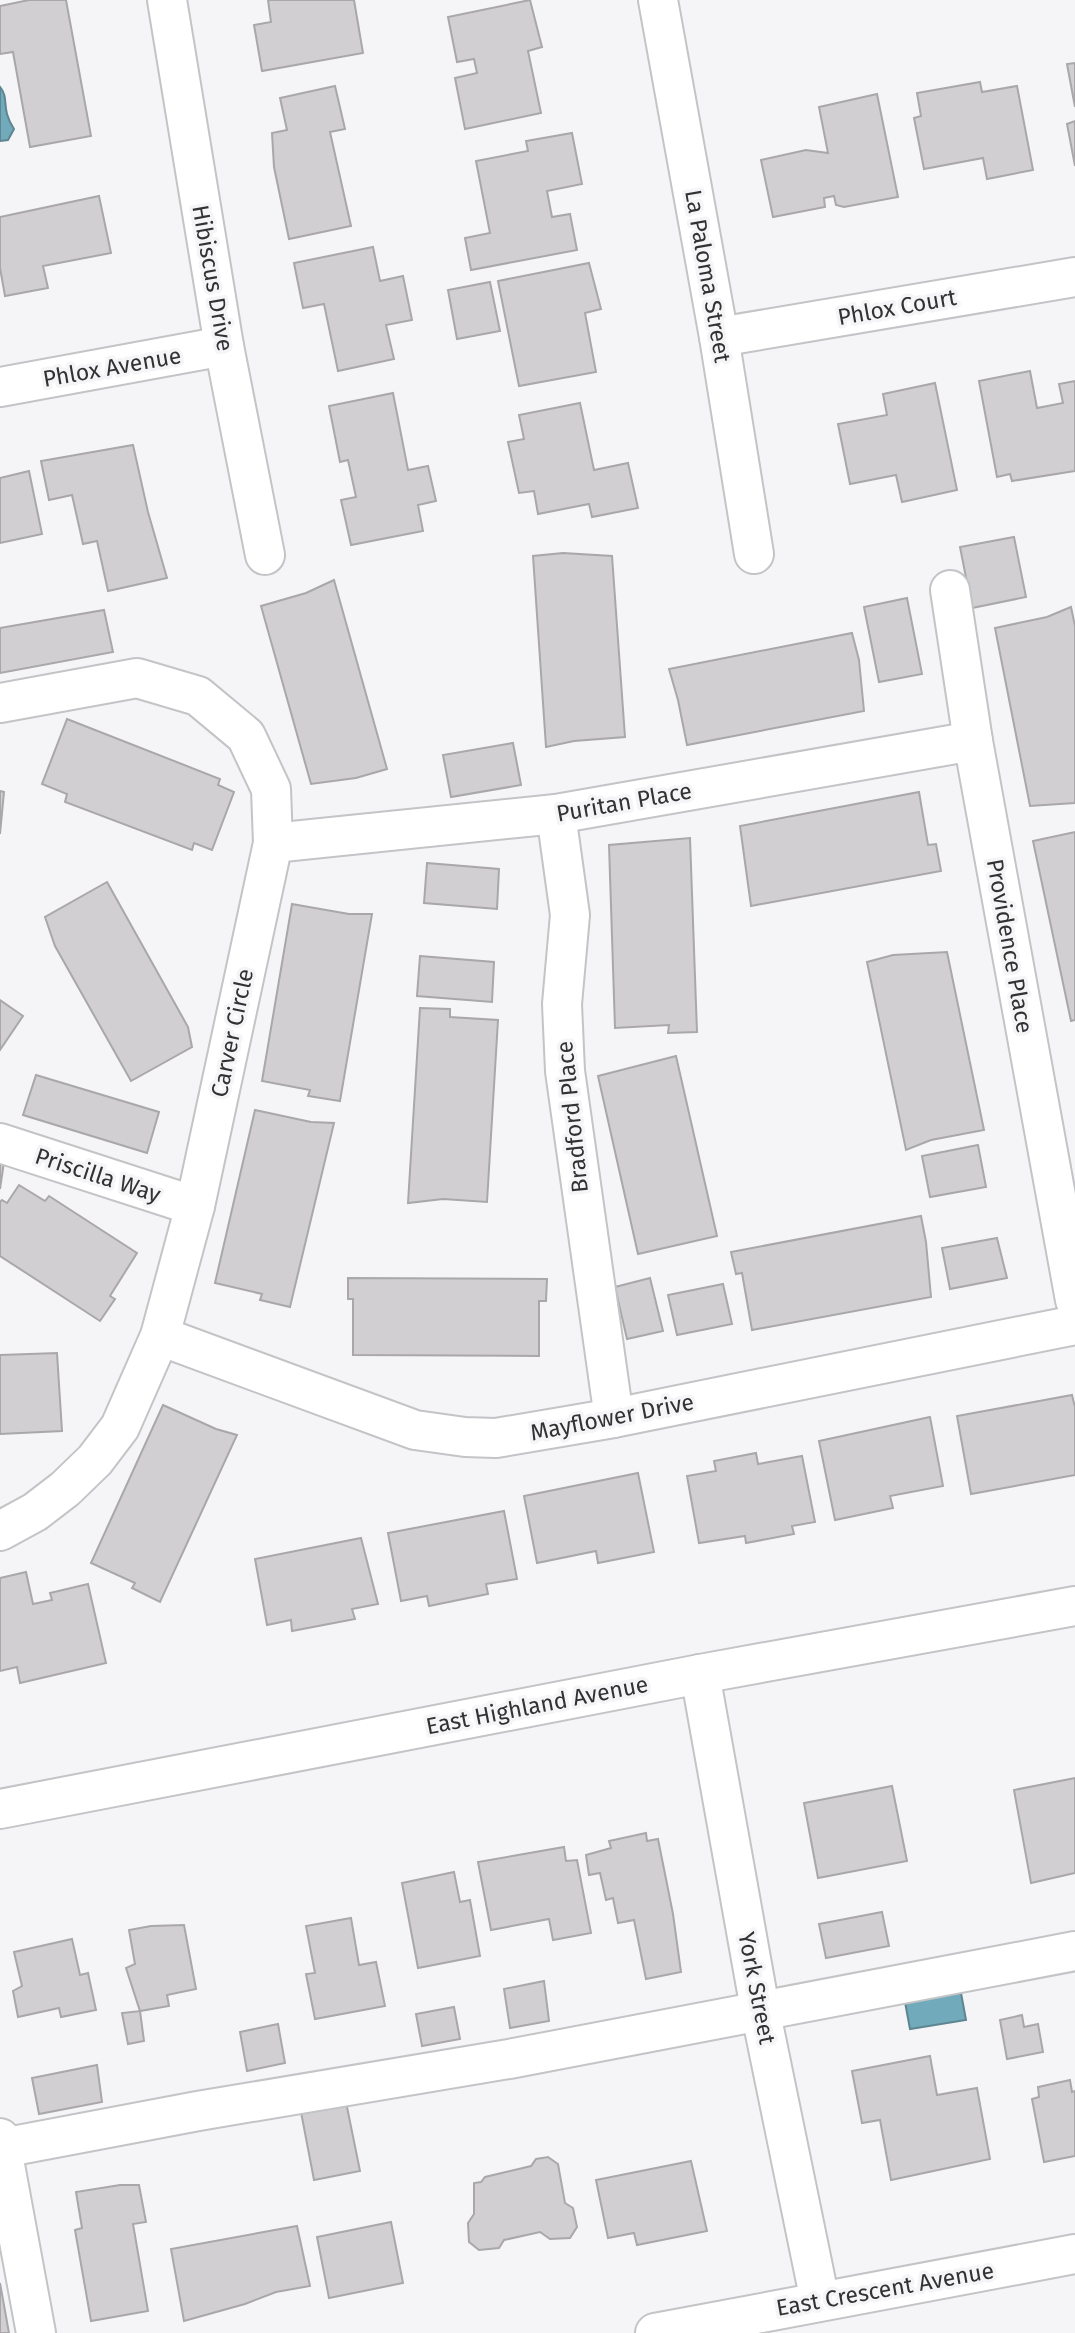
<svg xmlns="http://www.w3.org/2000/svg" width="1075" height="2333" font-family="'Fira Sans',sans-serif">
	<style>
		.water { fill: #71aabb; stroke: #5e8692; stroke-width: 2 }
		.building { fill: #d1cfd1; stroke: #a9a7a9; stroke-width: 2 }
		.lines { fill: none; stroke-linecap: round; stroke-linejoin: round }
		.minor-casing { stroke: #c3c4c6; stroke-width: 42 }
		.minor { stroke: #fff; stroke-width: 38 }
		.labels { text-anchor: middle; stroke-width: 7; stroke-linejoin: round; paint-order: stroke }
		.street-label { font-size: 23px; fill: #323233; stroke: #f5f5f8 }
	</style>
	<rect width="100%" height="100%" fill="#f5f5f8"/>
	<g class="water">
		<path d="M0,87C10,99 0,108 14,129L8,140L0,141Z"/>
		<path d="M961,1993L966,2020L910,2029L905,2002Z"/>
	</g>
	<g class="building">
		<path d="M29,0H66L91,136L30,147L13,52L0,54V6Z"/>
		<path d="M268,0H354L363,53L262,71L254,25L271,22Z"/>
		<path d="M530,0L542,47L528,51L541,113L465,129L455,78L477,73L474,59L457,62L448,17Z"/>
		<path d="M1075,63V107L1067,64Z"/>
		<path d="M980,82L982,92L1017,86L1033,170L987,179L983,158L924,169L914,118L921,116L917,93Z"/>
		<path d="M335,86L345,129L330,132L351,226L289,239L274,167L272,133L287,130L280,98Z"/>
		<path d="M877,94L898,197L844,207L836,205L834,196L824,198L825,207L773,217L761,160L806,150L828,153L819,107Z"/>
		<path d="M1075,121V166L1067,124Z"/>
		<path d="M572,133L582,184L547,191L552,217L570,214L577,250L471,270L465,238L490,233L476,161L528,151L526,141Z"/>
		<path d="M99,196L111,253L43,266L48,288L5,296L0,268V217Z"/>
		<path d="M373,247L380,281L403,276L412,320L386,325L394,359L338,371L324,304L303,308L294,263Z"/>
		<path d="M589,263L601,309L585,313L596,372L519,386L498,281Z"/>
		<path d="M490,282L500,331L457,339L448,290Z"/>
		<path d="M1030,371L1037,408L1063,403L1059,384L1075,381V471L1012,481L1010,474L997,477L979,381Z"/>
		<path d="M935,383L957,490L902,502L896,475L850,484L838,424L887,415L883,394Z"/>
		<path d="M393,393L408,470L428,466L436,501L418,505L423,531L351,545L341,500L356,497L348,460L340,462L329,406Z"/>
		<path d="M580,403L594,470L628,463L638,508L592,517L589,504L538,514L534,491L519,493L508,442L524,439L519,415Z"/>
		<path d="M133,445L148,512L167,578L108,591L97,541L83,544L72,495L49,500L41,461Z"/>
		<path d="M29,471L42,534L0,543V478Z"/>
		<path d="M1014,537L1026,597L972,608L960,547Z"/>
		<path d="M563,553L612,556L625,737L574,741L546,747L533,556Z"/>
		<path d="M334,580L387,769L356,778L311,784L261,606L306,593Z"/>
		<path d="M907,598L922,674L879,682L864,607Z"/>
		<path d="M1071,607L1075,626V803L1030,806L995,628L1047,617Z"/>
		<path d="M104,610L113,652L0,673V628Z"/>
		<path d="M852,633L859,660L864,711L687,745L678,700L669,669Z"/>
		<path d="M67,719L220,779L218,785L234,792L212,850L194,843L192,850L65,802L67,794L42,784Z"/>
		<path d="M513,743L521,785L451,797L443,755Z"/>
		<path d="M0,791L4,792L0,834Z"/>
		<path d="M919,792L928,845L936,844L941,871L751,906L740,826Z"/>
		<path d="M1075,832V1020L1071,1021L1033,841Z"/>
		<path d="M690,838L697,1032L668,1033L669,1025L615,1028L609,845Z"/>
		<path d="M427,863L499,869L497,909L424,903Z"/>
		<path d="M107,882L188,1027L192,1047L131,1081L55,946L45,917Z"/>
		<path d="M292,904L349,914H372L340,1101L308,1096L310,1090L262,1081Z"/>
		<path d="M947,952L984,1130L931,1140L906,1150L867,962L893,955Z"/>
		<path d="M420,956L494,962L492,1002L417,996Z"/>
		<path d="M0,1000L23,1016L0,1050Z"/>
		<path d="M420,1008L450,1009V1017L498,1020L487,1202L443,1199L408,1203Z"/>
		<path d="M676,1056L717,1236L638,1254L598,1076Z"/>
		<path d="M36,1075L159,1112L147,1153L23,1115Z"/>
		<path d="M255,1110L311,1122L334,1123L290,1307L260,1300L262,1294L215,1283Z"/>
		<path d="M978,1145L986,1187L930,1197L922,1156Z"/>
		<path d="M0,1161L4,1162L0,1189Z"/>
		<path d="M19,1185L45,1201L49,1196L137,1253L110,1296L115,1299L100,1321L0,1256V1202L2,1200L7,1203Z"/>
		<path d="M921,1216L926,1242L931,1297L752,1330L742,1273L736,1274L731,1252Z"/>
		<path d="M997,1238L1007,1278L950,1289L942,1248Z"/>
		<path d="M348,1278L547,1279L546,1301H539V1356L353,1355V1299H348Z"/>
		<path d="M650,1278L663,1331L627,1339L615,1287Z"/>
		<path d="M723,1284L732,1324L677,1335L668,1295Z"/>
		<path d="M57,1353L62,1431L0,1434V1355Z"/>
		<path d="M1072,1395L1075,1407V1475L971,1494L957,1416Z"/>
		<path d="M163,1405L216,1429L237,1435L160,1602L132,1588L135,1583L91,1563Z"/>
		<path d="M930,1417L943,1486L890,1496L893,1508L835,1520L819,1441Z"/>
		<path d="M756,1453L758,1464L802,1456L815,1522L792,1526L794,1534L746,1543L745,1536L699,1543L687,1476L716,1471L714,1461Z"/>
		<path d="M638,1473L654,1552L598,1563L596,1551L537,1563L524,1496Z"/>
		<path d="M504,1511L517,1579L486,1584L488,1594L429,1606L427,1596L401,1601L388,1533Z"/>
		<path d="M361,1538L378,1604L352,1609L355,1619L292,1631L291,1620L267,1625L255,1559Z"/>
		<path d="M26,1572L33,1604L52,1600L50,1593L88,1584L106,1663L20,1683L17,1667L0,1671V1578Z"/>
		<path d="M1075,1778V1873L1031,1883L1014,1790Z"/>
		<path d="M892,1786L907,1861L818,1878L804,1803Z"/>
		<path d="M646,1833L647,1841L658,1839L673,1914L681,1972L646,1979L634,1920L618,1923L613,1898L606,1900L600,1873L589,1875L586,1855L611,1848L609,1841Z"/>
		<path d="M564,1847L566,1861L577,1860L591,1933L553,1940L549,1919L491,1930L478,1862Z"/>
		<path d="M454,1872L460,1902L470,1900L480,1956L418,1968L402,1883Z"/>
		<path d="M882,1912L889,1946L826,1958L819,1924Z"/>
		<path d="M351,1918L359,1965L376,1962L385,2006L315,2019L306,1974L315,1973L306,1926Z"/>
		<path d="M184,1925L196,1989L167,1995L169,2006L140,2011L126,1968L135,1964L129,1930L151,1926Z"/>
		<path d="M72,1939L80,1975L88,1973L96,2010L61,2017L59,2008L18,2017L13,1991L22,1986L14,1952Z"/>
		<path d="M544,1981L549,2021L510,2028L504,1989Z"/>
		<path d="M454,2007L460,2039L422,2046L416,2014Z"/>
		<path d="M140,2011L144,2041L128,2044L122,2013Z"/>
		<path d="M1022,2015L1024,2027L1038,2024L1043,2052L1007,2059L1000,2020Z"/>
		<path d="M278,2024L285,2063L247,2071L240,2032Z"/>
		<path d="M930,2056L937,2095L977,2088L990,2159L891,2180L880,2120L862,2123L852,2071Z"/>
		<path d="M97,2065L102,2102L39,2114L32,2078Z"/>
		<path d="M1070,2080L1072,2092L1075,2091V2156L1044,2162L1032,2099L1039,2097L1038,2087Z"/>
		<path d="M346,2102L360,2171L314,2180L301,2112Z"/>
		<path d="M548,2157L558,2164L565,2203L573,2208L577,2227L570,2238L550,2239L540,2232L504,2240L499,2248L479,2250L469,2242L468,2223L474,2214V2183L481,2182L485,2177L531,2166L536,2159Z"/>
		<path d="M691,2161L707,2231L637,2245L634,2233L608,2238L596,2180Z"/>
		<path d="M120,2185H139L146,2222L133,2224L148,2311L91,2321L75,2230L82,2228L76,2192Z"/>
		<path d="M391,2222L403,2283L329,2298L317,2237Z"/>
		<path d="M297,2226L310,2286L276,2292L245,2304L184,2321L171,2249Z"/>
		<path d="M0,2283L9,2333H0Z"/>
	</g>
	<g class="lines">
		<defs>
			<g id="minor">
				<path d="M167,0L224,346L265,555"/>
				<path d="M658,0L719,337L754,554"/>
				<path d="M719,337L1075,277"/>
				<path d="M0,387L224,346"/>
				<path d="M950,590L973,741L1075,1300"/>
				<path d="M0,703L137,678L198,696L246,736L271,789L273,843L195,1206L160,1336L120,1427L95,1460L65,1489L35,1512L0,1531"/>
				<path d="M556,814L570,915L562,1004L565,1071L614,1418"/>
				<path d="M273,843L556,814L973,741"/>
				<path d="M0,1143L195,1206"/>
				<path d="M160,1336L415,1430L465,1437L496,1438L614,1418L1075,1325"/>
				<path d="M700,1674L760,2009L820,2301"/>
				<path d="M0,1809L700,1674L1075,1606"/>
				<path d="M0,2138L36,2333"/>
				<path d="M2,2148L198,2111L509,2059L1075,1951"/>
				<path d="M655,2333L1075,2254"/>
			</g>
		</defs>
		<use href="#minor" class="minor-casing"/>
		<use href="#minor" class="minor"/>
	</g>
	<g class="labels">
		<g class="street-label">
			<text transform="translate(708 276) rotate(80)" y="8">La Paloma Street</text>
			<text transform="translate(213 278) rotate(80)" y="8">Hibiscus Drive</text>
			<text transform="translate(897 307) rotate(-10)" y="8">Phlox Court</text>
			<text transform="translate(112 367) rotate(-10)" y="8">Phlox Avenue</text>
			<text transform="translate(624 802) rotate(-10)" y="8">Puritan Place</text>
			<text transform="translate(1010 946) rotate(80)" y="8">Providence Place</text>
			<text transform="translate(232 1033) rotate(-78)" y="8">Carver Circle</text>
			<text transform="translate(572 1117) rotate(-96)" y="8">Bradford Place</text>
			<text transform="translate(98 1175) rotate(18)" y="8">Priscilla Way</text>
			<text transform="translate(612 1417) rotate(-11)" y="8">Mayflower Drive</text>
			<text transform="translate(537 1705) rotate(-11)" y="8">East Highland Avenue</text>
			<text transform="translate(757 1988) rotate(79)" y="8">York Street</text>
			<text transform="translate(885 2289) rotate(-10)" y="8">East Crescent Avenue</text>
		</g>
	</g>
</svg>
